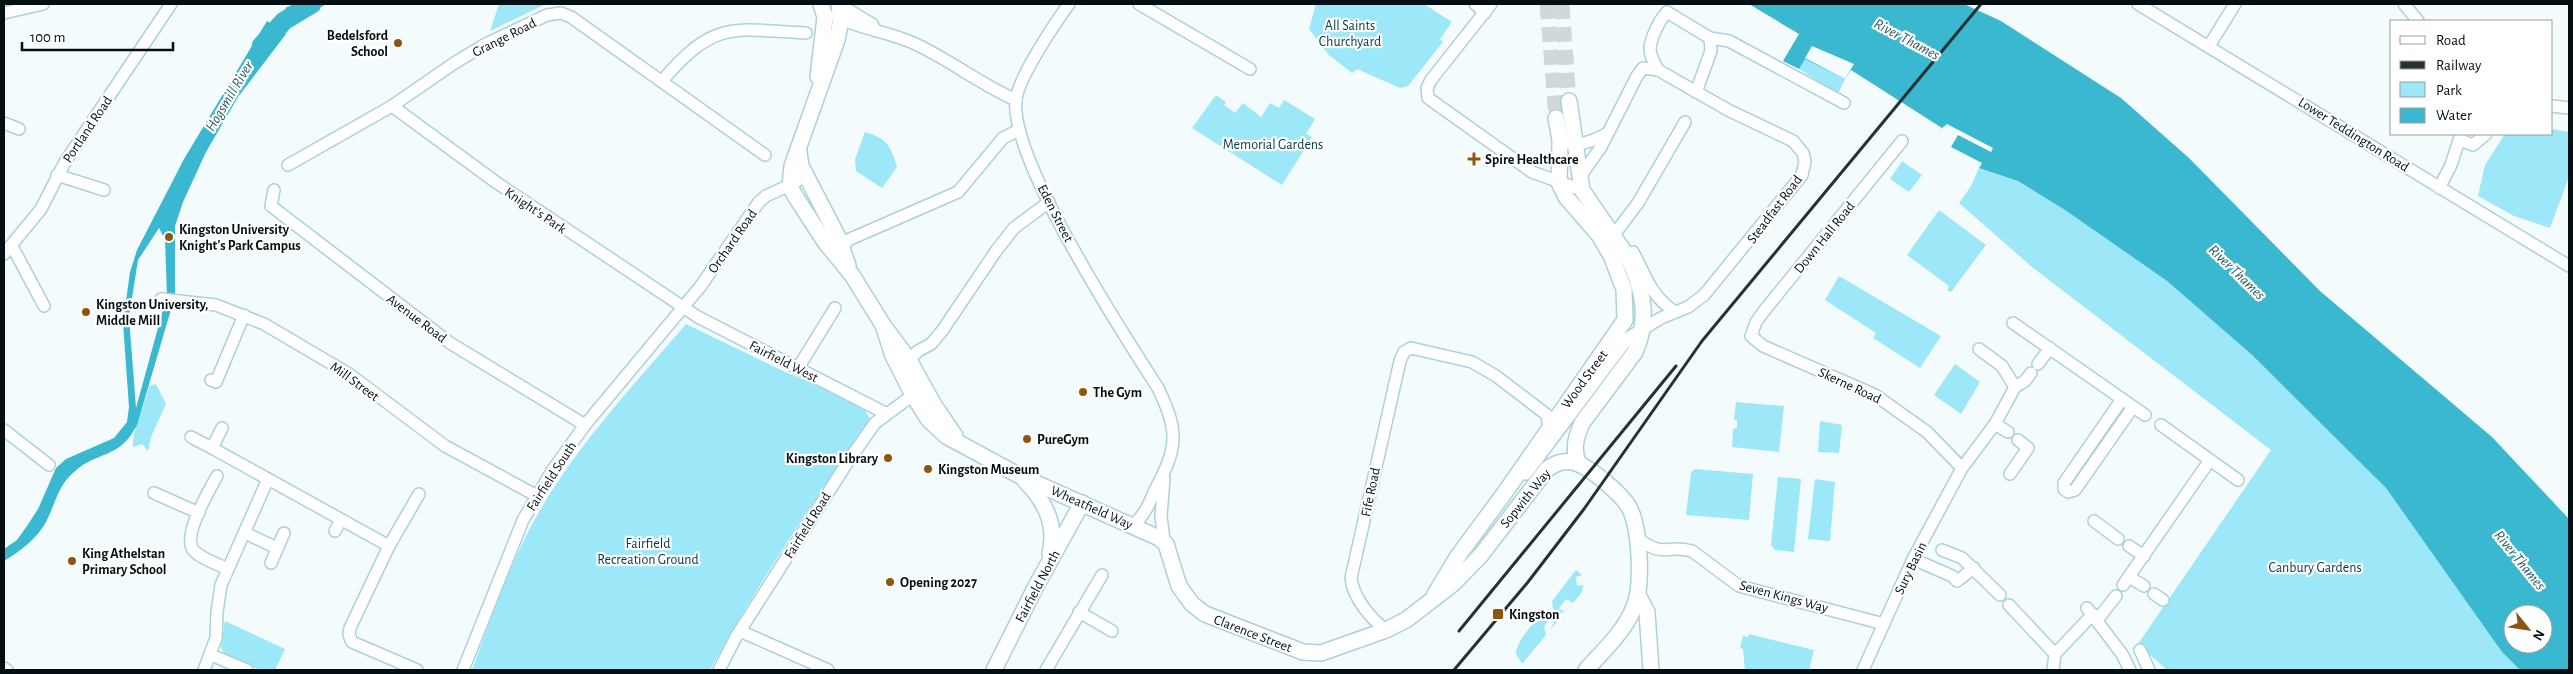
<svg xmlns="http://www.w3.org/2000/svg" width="2573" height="674" font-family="'Alegreya Sans',sans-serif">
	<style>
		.green { fill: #9ce7f8 }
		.water { fill: #39b8d0; fill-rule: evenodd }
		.pier { fill: #f4fbfd }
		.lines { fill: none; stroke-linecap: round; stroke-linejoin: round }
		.river { stroke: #39b8d0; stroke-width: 19 }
		.major-tunnel { stroke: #d0d8da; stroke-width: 15; stroke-dasharray: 15 8; stroke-linecap: butt }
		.minor-casing { stroke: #acd1da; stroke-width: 14 }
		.major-casing { stroke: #acd1da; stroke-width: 18 }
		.minor { stroke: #fff; stroke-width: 11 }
		.major { stroke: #fff; stroke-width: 15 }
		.rail { stroke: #263134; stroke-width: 3 }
		.poi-dot { fill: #8e5510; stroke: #fff; stroke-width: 2 }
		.labels { text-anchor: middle; stroke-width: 4.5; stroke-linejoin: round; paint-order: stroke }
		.park-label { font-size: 14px; fill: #003a44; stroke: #fff }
		.poi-label { font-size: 14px; font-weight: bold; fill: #030f12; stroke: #fff; text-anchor: start }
		.street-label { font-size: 14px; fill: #030f12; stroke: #fff }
		.water-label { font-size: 15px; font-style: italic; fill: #275a64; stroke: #fff }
	</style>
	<rect width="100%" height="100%" fill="#f4fbfd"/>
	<g class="green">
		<path d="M499,4L544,5L490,31Z"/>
		<path d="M1316,4H1424L1452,22L1440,39L1443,42L1408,86L1400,88L1357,69L1352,73L1329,55L1309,29Z"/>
		<path d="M1805,58L1845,79L1838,94L1799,69Z"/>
		<path d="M1216,95L1226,102L1224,105L1235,113L1243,103L1261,117L1270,103L1279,108L1284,100L1315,119L1306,134L1312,137L1282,185L1192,128Z"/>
		<path d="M2552,129L2569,132V177L2550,228L2514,216L2478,196L2485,165L2505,134H2552Z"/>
		<path d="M865,132C887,138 891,147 897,167L882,188L856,171L855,159Z"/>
		<path d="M1902,161L1922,175L1909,192L1890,179Z"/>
		<path d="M1979,168L2018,181L2065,210L2167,281L2251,354L2386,488L2502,652L2520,670H2167L2138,644L2271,450L2032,267L1959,203L1971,186Z"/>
		<path d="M1939,210L1986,245L1951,292L1947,290L1949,286L1907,255Z"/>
		<path d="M1839,276L1941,336L1920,368L1873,338L1876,333L1825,300Z"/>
		<path d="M686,324L785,372L861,403L870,419C814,501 758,583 710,670H472C491,619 508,567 535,519C575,447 633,386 686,324Z"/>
		<path d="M1955,364L1980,382L1961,414L1934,395Z"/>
		<path d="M156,384L166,404L151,437L148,451L142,444L133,447C132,429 145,405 149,386Z"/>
		<path d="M1736,402L1784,406L1779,452L1732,447L1733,429L1737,428V420H1734Z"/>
		<path d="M1820,421L1842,425L1839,453L1818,452Z"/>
		<path d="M1695,469L1753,474L1749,520L1686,515L1691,472Z"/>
		<path d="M1778,477L1801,479L1794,552L1775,550L1771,545Z"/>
		<path d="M1815,479L1835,482L1830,541L1808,539Z"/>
		<path d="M1576,570L1582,575L1576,577L1577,586L1583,585L1582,592L1573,603L1566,599L1559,608L1564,612L1571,605L1561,614L1553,609L1552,601Z"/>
		<path d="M1548,615L1557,622L1549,631L1554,623L1550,619L1544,626L1546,635L1522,664L1516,654C1516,642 1536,616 1548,615Z"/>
		<path d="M225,621L285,649L275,670H260L225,656L221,647Z"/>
		<path d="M1749,634L1814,650L1809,670H1745L1743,649L1740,648L1743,636L1748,637Z"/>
	</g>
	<g class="water">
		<path d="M294,4H327L297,18L285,8Z"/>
		<path d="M1749,4H1964L2001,21L2121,98L2189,158L2320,291L2492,437L2569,519V670H2520L2502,652L2386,488L2251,354L2167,281L2065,210L2018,181L1979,168L1936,141L1942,128L1851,70L1845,79L1805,59L1799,69L1783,61L1799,34ZM2513,614H2543V644H2513Z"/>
		<path d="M267,21L286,34L238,97L206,152L183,202L175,226V296L137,425C119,460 98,450 74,472C58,485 55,505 46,522C36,540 20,551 4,561V549L17,540L27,526L38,509L56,468L66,459L114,438L127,422L129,407L123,323L130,272L137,250L184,159ZM159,228L165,240L167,295L136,408L129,317L138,260Z"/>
	</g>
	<g class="pier">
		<path d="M1812,46L1854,64L1845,79L1805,58Z"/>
		<path d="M1947,124L1993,148L1991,152L1958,135L1951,147L1982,163L1978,170L1937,148L1934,143L1942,128Z"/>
	</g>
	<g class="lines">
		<path class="river" d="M261,46L284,21L312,4"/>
		<g class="major-tunnel">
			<path d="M1547,4L1556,118"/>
			<path d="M1562,4L1569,101"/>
		</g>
		<defs>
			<g id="minor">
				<path d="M1069,4C1055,23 1018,78 1016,100C1009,158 1123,334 1158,388C1179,432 1178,447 1155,490C1149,504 1145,515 1133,525"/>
				<path d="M1139,4L1250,69"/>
				<path d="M1475,4L1485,13"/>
				<path d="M1491,4L1431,80L1427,88L1428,98L1532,172L1582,190"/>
				<path d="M2138,4L2569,266"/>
				<path d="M2404,4L2418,21"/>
				<path d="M840,5L872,24L875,30"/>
				<path d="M4,13L43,4"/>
				<path d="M835,16C860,29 885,31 911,42C948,58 979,84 1016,100"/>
				<path d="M2209,46L2235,4"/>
				<path d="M1658,70C1654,63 1650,56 1650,48C1651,37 1660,19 1667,12L1710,38L1729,41L1844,103"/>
				<path d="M662,81C714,20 732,29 806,33"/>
				<path d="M1696,92L1711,51L1710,38"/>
				<path d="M392,106L497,183L698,317L885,413"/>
				<path d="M2552,106L2569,108"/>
				<path d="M4,123L19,129"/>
				<path d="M2460,140L2473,145L2486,134"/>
				<path d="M1902,141L1764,311L1756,322L1751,336L1763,346L1875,395L1927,432L1962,468"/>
				<path d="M1567,143C1581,146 1594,141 1606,134"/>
				<path d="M288,165L392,106L453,64L484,45L547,15L561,13L571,17L765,155"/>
				<path d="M57,175L104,190"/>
				<path d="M2439,188L2451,165L2461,134"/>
				<path d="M274,190L271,206L450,343L585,425"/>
				<path d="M1613,236L1638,203L1685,122"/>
				<path d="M12,246L44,306"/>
				<path d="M1633,252C1647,278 1650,295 1675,312"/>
				<path d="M840,253L848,240L958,192L1003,138L1019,130"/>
				<path d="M4,254L41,209L65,162L171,4"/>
				<path d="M161,299L216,305L264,324L349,374L445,446L537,496"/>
				<path d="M2013,323L2145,415"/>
				<path d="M909,360L918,351L931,344L942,331L996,251L1014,228L1049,202"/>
				<path d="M2038,364L2050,348"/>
				<path d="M798,368L835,308"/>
				<path d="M211,380L216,382L244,315"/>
				<path d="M2015,387L2025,381L2031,373"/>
				<path d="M2122,399L2064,483V489L2068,492L2075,490L2133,407"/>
				<path d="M1995,424L2008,432"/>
				<path d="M2161,425L2238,480"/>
				<path d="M222,428L212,448L389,546"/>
				<path d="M4,430L49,465"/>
				<path d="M191,437L212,448"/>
				<path d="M1526,474L1628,338L1661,318L1688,307L1704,295L1802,175L1805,161L1803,153L1793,141L1728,110L1658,70L1643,68L1637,76L1601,147L1579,178"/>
				<path d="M2010,474L2028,448L2018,440"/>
				<path d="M217,476C209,491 181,537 194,551C202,559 217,564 228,569"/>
				<path d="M154,493L199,513"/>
				<path d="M2094,521L2118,539"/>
				<path d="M335,531L341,520"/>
				<path d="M245,533L277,548"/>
				<path d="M1637,538C1665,559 1665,544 1692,551L1739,586L1884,624"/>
				<path d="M1164,541L1161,516L1164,478"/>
				<path d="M2129,546L2144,556"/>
				<path d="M1942,550L1962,558L2000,595"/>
				<path d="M1913,559L1952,576L1957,581L1974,568"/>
				<path d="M271,563L284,533"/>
				<path d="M2129,577L2144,586"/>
				<path d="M2123,585L2210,460"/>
				<path d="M2154,594L2163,600"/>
				<path d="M2009,605L2055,654L2053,670"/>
				<path d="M2087,608L2122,654L2130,670"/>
				<path d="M1079,612L1112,631"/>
				<path d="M2097,620L2116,596"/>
				<path d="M1386,630C1371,619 1353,598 1351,578L1400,361L1404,352L1411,348L1472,362L1496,376L1547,415L1549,430"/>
				<path d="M740,631L828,670"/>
				<path d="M2140,650L2149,670"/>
				<path d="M2055,654L2093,614"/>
				<path d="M211,655L247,670"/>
				<path d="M4,668L7,670"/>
				<path d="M204,670L216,638L217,612L221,585L268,479"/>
				<path d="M417,670L352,642L349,635L350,628L389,546L419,494"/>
				<path d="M463,670L523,520L552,471L585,425L700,287L759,202L766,196L796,182"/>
				<path d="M719,670L736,637L849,460L875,423L913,395"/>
				<path d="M1046,670L1102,575"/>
				<path d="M1863,670L1913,559L1962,468L1995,424L2015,387L2002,366L1979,349"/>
			</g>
			<g id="major">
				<path d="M839,4L841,19L837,40L792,166L790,187L797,199L825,242L852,275L883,325L909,360L934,405L955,436"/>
				<path d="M818,77L825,17L821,4"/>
				<path d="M1569,101L1582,190L1623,250"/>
				<path d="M1556,118L1560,140L1559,183L1566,197L1599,235L1610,254"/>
				<path d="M799,152L801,166L838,237L848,265"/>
				<path d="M883,325L893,356L913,395L928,419L946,436L1020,476L1159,538L1166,544L1179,586L1192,604L1205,614L1303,652L1321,653L1386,630L1406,620L1454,583L1481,555L1547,469C1555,464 1562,460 1572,462C1587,464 1623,495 1630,509C1640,530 1643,586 1634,607C1625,631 1603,651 1586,670"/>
				<path d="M1579,464C1572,450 1576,437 1582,423L1635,352C1650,318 1643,286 1626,254"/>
				<path d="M1025,481C1045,501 1057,524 1050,554"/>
				<path d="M1435,594L1458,556L1506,491L1625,320L1624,289L1612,258"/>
				<path d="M1638,595L1647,612L1651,670"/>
				<path d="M994,670L1035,588L1082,503"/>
			</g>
		</defs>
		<use href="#minor" class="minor-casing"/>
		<use href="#major" class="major-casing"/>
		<use href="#minor" class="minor"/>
		<use href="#major" class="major"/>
		<g class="rail">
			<path d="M1459,631L1676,366"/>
			<path d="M1454,670L1528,582L1584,509L1702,341L1981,4"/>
		</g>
	</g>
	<g class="poi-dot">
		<circle cx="398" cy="43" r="5"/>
		<path d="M1471.5 151.5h5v5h5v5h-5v5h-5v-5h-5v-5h5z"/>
		<circle cx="169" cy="237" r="5"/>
		<circle cx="86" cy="312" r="5"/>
		<circle cx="1083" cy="392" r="5"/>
		<circle cx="1027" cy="439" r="5"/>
		<circle cx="888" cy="458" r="5"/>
		<circle cx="928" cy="469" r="5"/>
		<circle cx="72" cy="561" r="5"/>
		<circle cx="890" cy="582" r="5"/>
		<rect x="1492" y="608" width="12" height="12" rx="2.5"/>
	</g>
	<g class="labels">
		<g class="park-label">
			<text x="1350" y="30">All Saints<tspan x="1350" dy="16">Churchyard</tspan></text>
			<text x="1273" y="149">Memorial Gardens</text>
			<text x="648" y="548">Fairfield<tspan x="648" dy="16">Recreation Ground</tspan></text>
			<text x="2315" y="572">Canbury Gardens</text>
		</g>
		<g class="poi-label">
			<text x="388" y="40" text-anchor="end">Bedelsford<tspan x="388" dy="16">School</tspan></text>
			<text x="1485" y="164">Spire Healthcare</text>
			<text x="179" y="234">Kingston University<tspan x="179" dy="16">Knight's Park Campus</tspan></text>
			<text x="96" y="309">Kingston University,<tspan x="96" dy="16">Middle Mill</tspan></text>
			<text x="1093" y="397">The Gym</text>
			<text x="1037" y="444">PureGym</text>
			<text x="878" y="463" text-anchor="end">Kingston Library</text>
			<text x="938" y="474">Kingston Museum</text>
			<text x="82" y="558">King Athelstan<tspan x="82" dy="16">Primary School</tspan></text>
			<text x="900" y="587">Opening 2027</text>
			<text x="1509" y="619">Kingston</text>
		</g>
		<g class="street-label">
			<text transform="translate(504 37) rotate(-27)" y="5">Grange Road</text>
			<text transform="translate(87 129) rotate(-56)" y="5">Portland Road</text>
			<text transform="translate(2354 134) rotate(32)" y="5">Lower Teddington Road</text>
			<text transform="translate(1774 209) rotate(-53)" y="5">Steadfast Road</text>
			<text transform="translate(536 210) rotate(34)" y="5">Knight's Park</text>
			<text transform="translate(1056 213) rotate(63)" y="5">Eden Street</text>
			<text transform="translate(1824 237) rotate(-51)" y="5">Down Hall Road</text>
			<text transform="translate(732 241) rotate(-55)" y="5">Orchard Road</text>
			<text transform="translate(417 318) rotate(37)" y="5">Avenue Road</text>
			<text transform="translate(784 361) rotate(27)" y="5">Fairfield West</text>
			<text transform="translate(1584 379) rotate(-54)" y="5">Wood Street</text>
			<text transform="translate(355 381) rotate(36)" y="5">Mill Street</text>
			<text transform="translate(1850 385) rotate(25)" y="5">Skerne Road</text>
			<text transform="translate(551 476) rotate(-57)" y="5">Fairfield South</text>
			<text transform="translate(1370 492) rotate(-78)" y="5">Fife Road</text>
			<text transform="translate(1525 498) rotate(-51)" y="5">Sopwith Way</text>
			<text transform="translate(1092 507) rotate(24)" y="5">Wheatfield Way</text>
			<text transform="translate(807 525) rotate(-58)" y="5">Fairfield Road</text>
			<text transform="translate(1910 568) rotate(-64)" y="5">Sury Basin</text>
			<text transform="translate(1037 586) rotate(-62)" y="5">Fairfield North</text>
			<text transform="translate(1784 596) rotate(15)" y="5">Seven Kings Way</text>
			<text transform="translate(1253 633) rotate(21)" y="5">Clarence Street</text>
		</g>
		<g class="water-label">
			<text transform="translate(1907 39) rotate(28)" y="5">River Thames</text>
			<text transform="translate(229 96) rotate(-59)" y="5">Hogsmill River</text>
			<text transform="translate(2237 272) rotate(44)" y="5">River Thames</text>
			<text transform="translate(2520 560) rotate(51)" y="5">River Thames</text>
		</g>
	</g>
	<rect width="2573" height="674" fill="none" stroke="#030f12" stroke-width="10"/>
	<rect x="2390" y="20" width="162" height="115" fill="#ffffff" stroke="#9a9fa0"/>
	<rect x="2400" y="36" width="25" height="8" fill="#ffffff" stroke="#9a9fa0"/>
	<text x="2436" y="45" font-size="15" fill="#030f12">Road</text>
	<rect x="2400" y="61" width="25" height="8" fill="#263134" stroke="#9a9fa0"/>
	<text x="2436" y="70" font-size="15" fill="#030f12">Railway</text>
	<rect x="2400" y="82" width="25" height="15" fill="#9ce7f8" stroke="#9a9fa0"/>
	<text x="2436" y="95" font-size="15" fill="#030f12">Park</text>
	<rect x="2400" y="108" width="25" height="15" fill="#39b8d0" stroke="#9a9fa0"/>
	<text x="2436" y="120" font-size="15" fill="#030f12">Water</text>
	<g transform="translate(2528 629) rotate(120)"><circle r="24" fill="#ffffff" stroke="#9a9fa0"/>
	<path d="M0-4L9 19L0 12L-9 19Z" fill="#8e5510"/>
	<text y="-8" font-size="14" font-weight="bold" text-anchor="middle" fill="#030f12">N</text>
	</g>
	<path d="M22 42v8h151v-8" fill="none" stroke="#030f12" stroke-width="2.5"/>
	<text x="30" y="42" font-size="15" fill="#030f12" stroke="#ffffff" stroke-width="4" paint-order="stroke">100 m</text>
</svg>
